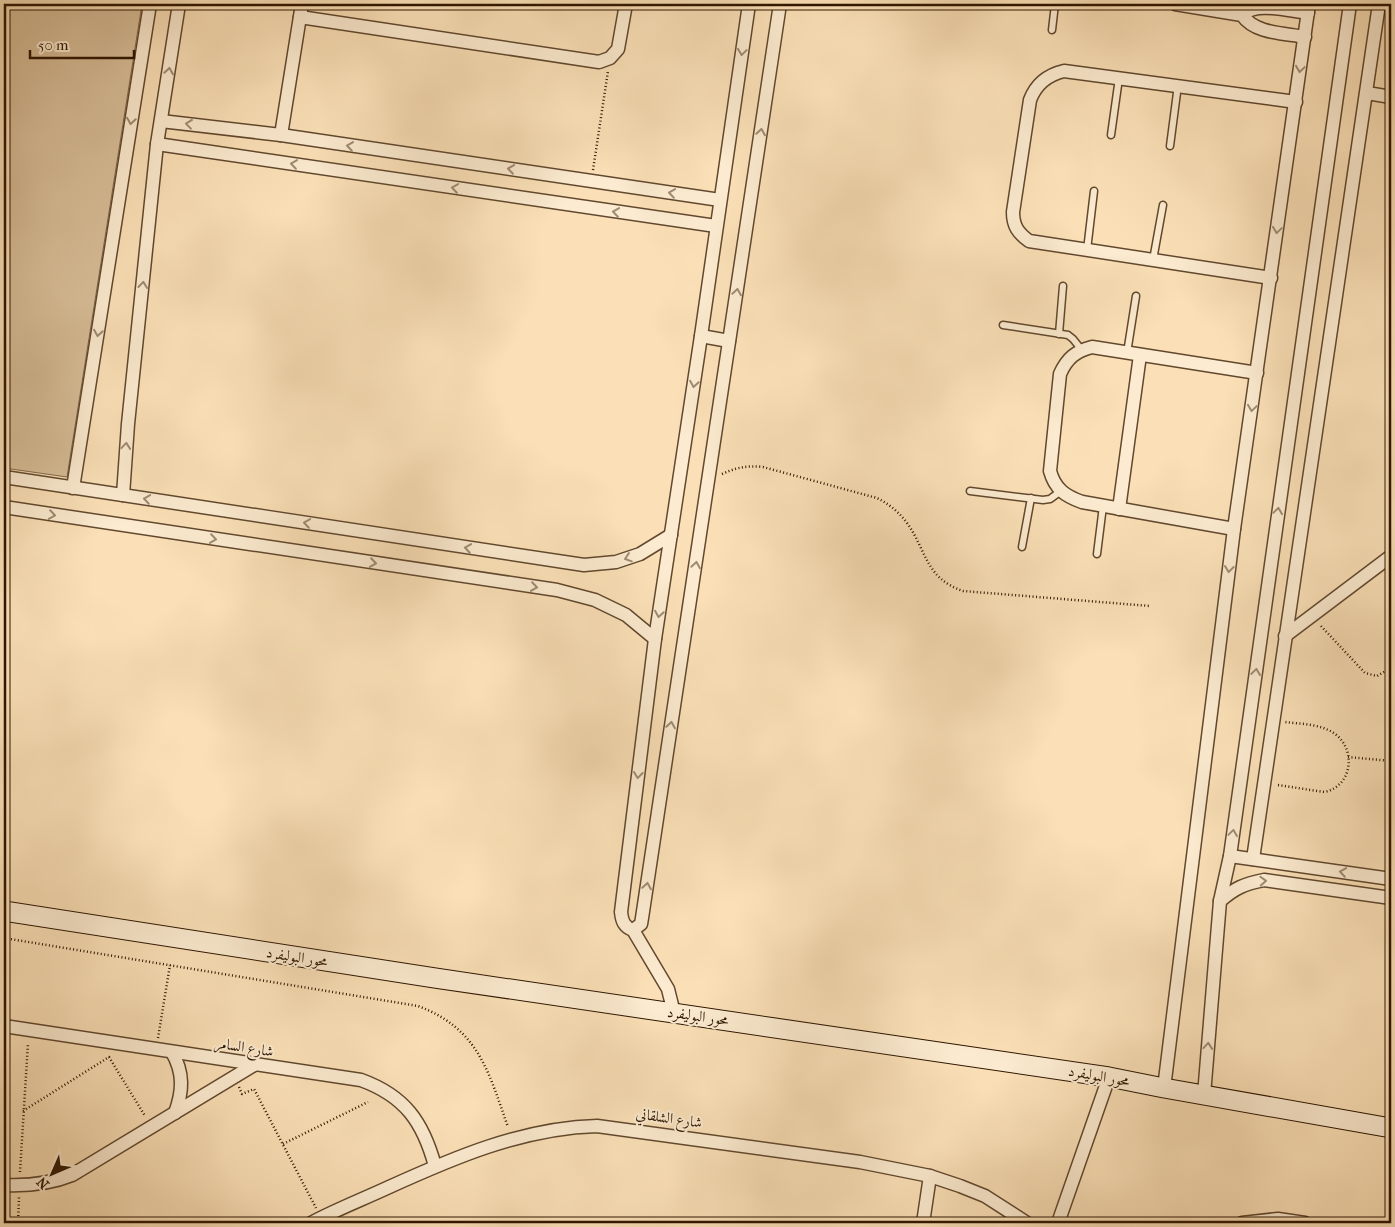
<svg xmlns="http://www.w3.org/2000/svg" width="1395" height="1227" font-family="'IM FELL French Canon',Amiri,serif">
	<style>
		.green { fill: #d8be98; stroke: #836a4c }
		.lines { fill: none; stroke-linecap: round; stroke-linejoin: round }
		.lane-casing { stroke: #61482e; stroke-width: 9 }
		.street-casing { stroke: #61482e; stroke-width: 15 }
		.secondary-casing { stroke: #2e1600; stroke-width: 21 }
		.path { stroke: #2e1600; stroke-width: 2.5; stroke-dasharray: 1 2.5; stroke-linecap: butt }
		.lane { stroke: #fcebd0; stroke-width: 6 }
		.street { stroke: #fcebd0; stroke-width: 12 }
		.secondary { stroke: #fcebd0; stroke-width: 19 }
		.oneway { stroke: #9f8b72 }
		.labels { text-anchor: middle; stroke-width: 4; stroke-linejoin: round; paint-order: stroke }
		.street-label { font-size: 15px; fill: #2e1600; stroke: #fcebd0 }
	</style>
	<rect width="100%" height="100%" fill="#fbe0b7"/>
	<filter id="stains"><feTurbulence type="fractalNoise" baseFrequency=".004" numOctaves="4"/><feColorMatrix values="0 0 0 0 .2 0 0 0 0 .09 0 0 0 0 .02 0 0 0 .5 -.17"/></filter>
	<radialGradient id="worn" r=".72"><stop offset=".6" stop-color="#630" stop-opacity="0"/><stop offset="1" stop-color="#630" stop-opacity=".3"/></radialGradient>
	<path class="green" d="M4,4H142L67,477L4,468Z"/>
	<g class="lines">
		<defs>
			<g id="lane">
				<path d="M1052,30L1055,4"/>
				<path d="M1111,135L1119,78"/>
				<path d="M1170,146L1178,85"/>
				<path d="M1087,250L1094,191"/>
				<path d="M1153,260L1163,205"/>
				<path d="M1003,325L1068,335L1073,339L1081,349"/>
				<path d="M1059,334L1063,286"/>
				<path d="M1127,353L1136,296"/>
				<path d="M970,491L1043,500L1050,499L1061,491"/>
				<path d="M1022,547L1031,498"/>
				<path d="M1097,554L1103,506"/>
			</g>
			<g id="street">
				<path d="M1175,4L1242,15C1255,34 1284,33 1305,37"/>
				<path d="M1242,15C1256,1 1289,11 1308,13"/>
				<path d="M300,17L599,62L610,58L618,49L626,4"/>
				<path d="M1367,93L1391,97"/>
				<path d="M161,121L281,135L720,200"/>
				<path d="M281,135L302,4"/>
				<path d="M157,144L716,226"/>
				<path d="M1271,278L1029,241C1018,233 1013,226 1013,212L1030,100C1036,84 1047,75 1064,71L1296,102"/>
				<path d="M701,336L729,341"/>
				<path d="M4,477L584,565L616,562L640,554L671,535"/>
				<path d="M73,488L150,4"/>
				<path d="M123,495L128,424L157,144L179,4"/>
				<path d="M4,507L557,590L595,600L626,615L655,639"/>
				<path d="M1119,509L1140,355"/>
				<path d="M1234,529L1082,502C1065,496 1055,489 1050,471L1060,374C1067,358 1076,351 1092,347L1257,373"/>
				<path d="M1285,636L1391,556"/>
				<path d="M1230,856L1391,879"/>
				<path d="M1253,859L1379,4"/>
				<path d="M1220,901C1235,888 1244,884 1264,880L1391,898"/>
				<path d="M633,930L641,924L642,918L780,4"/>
				<path d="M674,1013L668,989L633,930C624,927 622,921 621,912L655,639L701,336L749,4"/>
				<path d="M4,1026L361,1080C405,1096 423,1122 435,1166"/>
				<path d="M172,1052C184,1073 183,1091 175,1113"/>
				<path d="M1164,1088L1234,529L1309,4"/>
				<path d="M1204,1095L1220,901L1230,856L1350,4"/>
				<path d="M4,1185C28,1186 50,1184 72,1175L254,1065"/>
				<path d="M311,1223C335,1210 361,1200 387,1188C453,1158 522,1128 597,1126L860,1162L930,1176L960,1186L985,1196L1027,1223"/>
				<path d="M923,1223L930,1176"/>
				<path d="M1058,1223L1109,1077"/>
				<path d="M1242,1223L1278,1219L1305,1223"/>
			</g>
			<path id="secondary" d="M4,911L435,978L1109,1077L1164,1088L1391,1128"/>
		</defs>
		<use href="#lane" class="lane-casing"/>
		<use href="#street" class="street-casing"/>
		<use href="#secondary" class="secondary-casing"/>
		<g class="path">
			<path d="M593,170L608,71"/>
			<path d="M722,474C735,468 747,465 763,467L877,498C889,504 899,512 907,523C927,551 925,578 963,591L1150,606"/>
			<path d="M1321,626L1365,673L1377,676L1391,668"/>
			<path d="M1348,757L1391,761"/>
			<path d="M1278,785L1324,792C1352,787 1357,750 1335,734C1322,724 1301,724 1285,722"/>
			<path d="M4,938L418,1006C479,1029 488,1071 508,1127"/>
			<path d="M158,1038L170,965"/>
			<path d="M239,1087L242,1094L254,1089L316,1208"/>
			<path d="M23,1111L109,1057L145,1116"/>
			<path d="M283,1144L368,1102"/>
			<path d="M20,1172L28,1043"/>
			<path d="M18,1223L19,1197"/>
		</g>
		<use href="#lane" class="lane"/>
		<use href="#street" class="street"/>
		<use href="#secondary" class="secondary"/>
	</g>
	<defs><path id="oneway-chevron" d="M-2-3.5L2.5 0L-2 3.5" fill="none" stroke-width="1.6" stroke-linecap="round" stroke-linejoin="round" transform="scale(1.25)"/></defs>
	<g class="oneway">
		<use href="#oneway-chevron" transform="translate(742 52) rotate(98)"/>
		<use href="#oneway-chevron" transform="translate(1300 69) rotate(98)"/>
		<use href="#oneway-chevron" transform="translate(169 71) rotate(-81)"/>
		<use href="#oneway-chevron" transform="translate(131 121) rotate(99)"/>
		<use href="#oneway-chevron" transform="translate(189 124) rotate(-173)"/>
		<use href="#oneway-chevron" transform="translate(761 132) rotate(-81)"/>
		<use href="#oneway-chevron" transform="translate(350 146) rotate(-172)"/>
		<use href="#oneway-chevron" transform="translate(294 164) rotate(-172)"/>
		<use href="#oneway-chevron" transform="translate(511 169) rotate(-172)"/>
		<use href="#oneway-chevron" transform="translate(455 188) rotate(-172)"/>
		<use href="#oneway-chevron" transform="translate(672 193) rotate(-172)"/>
		<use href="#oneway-chevron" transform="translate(616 212) rotate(-172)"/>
		<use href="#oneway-chevron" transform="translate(1277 230) rotate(98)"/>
		<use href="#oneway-chevron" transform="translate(143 285) rotate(-84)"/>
		<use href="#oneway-chevron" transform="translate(737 292) rotate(-81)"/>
		<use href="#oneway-chevron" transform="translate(98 333) rotate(99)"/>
		<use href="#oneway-chevron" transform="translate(694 384) rotate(99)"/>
		<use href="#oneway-chevron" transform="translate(1252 408) rotate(98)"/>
		<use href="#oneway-chevron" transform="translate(126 446) rotate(-85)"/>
		<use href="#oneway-chevron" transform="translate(147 499) rotate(-171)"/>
		<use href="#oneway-chevron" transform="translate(1278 511) rotate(-82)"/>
		<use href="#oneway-chevron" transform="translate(52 515) rotate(8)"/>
		<use href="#oneway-chevron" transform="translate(307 523) rotate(-171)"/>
		<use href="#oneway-chevron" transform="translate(213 539) rotate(8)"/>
		<use href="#oneway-chevron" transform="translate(468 548) rotate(-171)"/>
		<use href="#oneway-chevron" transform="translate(628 558) rotate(161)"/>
		<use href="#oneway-chevron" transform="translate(373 563) rotate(8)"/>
		<use href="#oneway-chevron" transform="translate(696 565) rotate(-81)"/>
		<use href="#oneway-chevron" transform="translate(1229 569) rotate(97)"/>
		<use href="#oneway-chevron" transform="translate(534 587) rotate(8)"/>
		<use href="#oneway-chevron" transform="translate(659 614) rotate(99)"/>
		<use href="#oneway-chevron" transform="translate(1256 672) rotate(-82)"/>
		<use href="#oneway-chevron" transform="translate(671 725) rotate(-81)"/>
		<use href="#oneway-chevron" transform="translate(638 775) rotate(97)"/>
		<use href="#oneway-chevron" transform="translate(1233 833) rotate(-82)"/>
		<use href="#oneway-chevron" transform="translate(1343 872) rotate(-171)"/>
		<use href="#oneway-chevron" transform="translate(1263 881) rotate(-3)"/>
		<use href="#oneway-chevron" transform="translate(647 886) rotate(-81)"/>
		<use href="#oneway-chevron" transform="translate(1208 1046) rotate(-85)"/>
	</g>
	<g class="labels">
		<g class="street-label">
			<text transform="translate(297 957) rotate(9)" y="5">محور البوليفرد</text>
			<text transform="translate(698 1016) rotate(8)" y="5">محور البوليفرد</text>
			<text transform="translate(244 1047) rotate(9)" y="5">شارع السامر</text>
			<text transform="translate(1099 1076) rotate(10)" y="5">محور البوليفرد</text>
			<text transform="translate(669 1118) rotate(8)" y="5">شارع الشلقاني</text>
		</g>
	</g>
	<rect width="1395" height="1227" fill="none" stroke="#fbe0b7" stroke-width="20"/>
	<rect x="5" y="5" width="1385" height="1217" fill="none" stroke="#2e1600" stroke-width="2.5"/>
	<rect x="10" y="10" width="1375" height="1207" fill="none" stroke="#2e1600"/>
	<g transform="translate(52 1174) rotate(225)" stroke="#fcebd0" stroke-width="4" paint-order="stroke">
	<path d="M0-4L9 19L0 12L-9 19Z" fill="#2e1600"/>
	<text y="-8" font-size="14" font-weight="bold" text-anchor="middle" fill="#2e1600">N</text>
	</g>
	<path d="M30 50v8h104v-8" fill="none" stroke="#2e1600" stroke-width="2.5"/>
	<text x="38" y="50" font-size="15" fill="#2e1600" stroke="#fcebd0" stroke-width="4" paint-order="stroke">50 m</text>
	<rect width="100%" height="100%" filter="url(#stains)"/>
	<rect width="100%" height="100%" fill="url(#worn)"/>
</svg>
